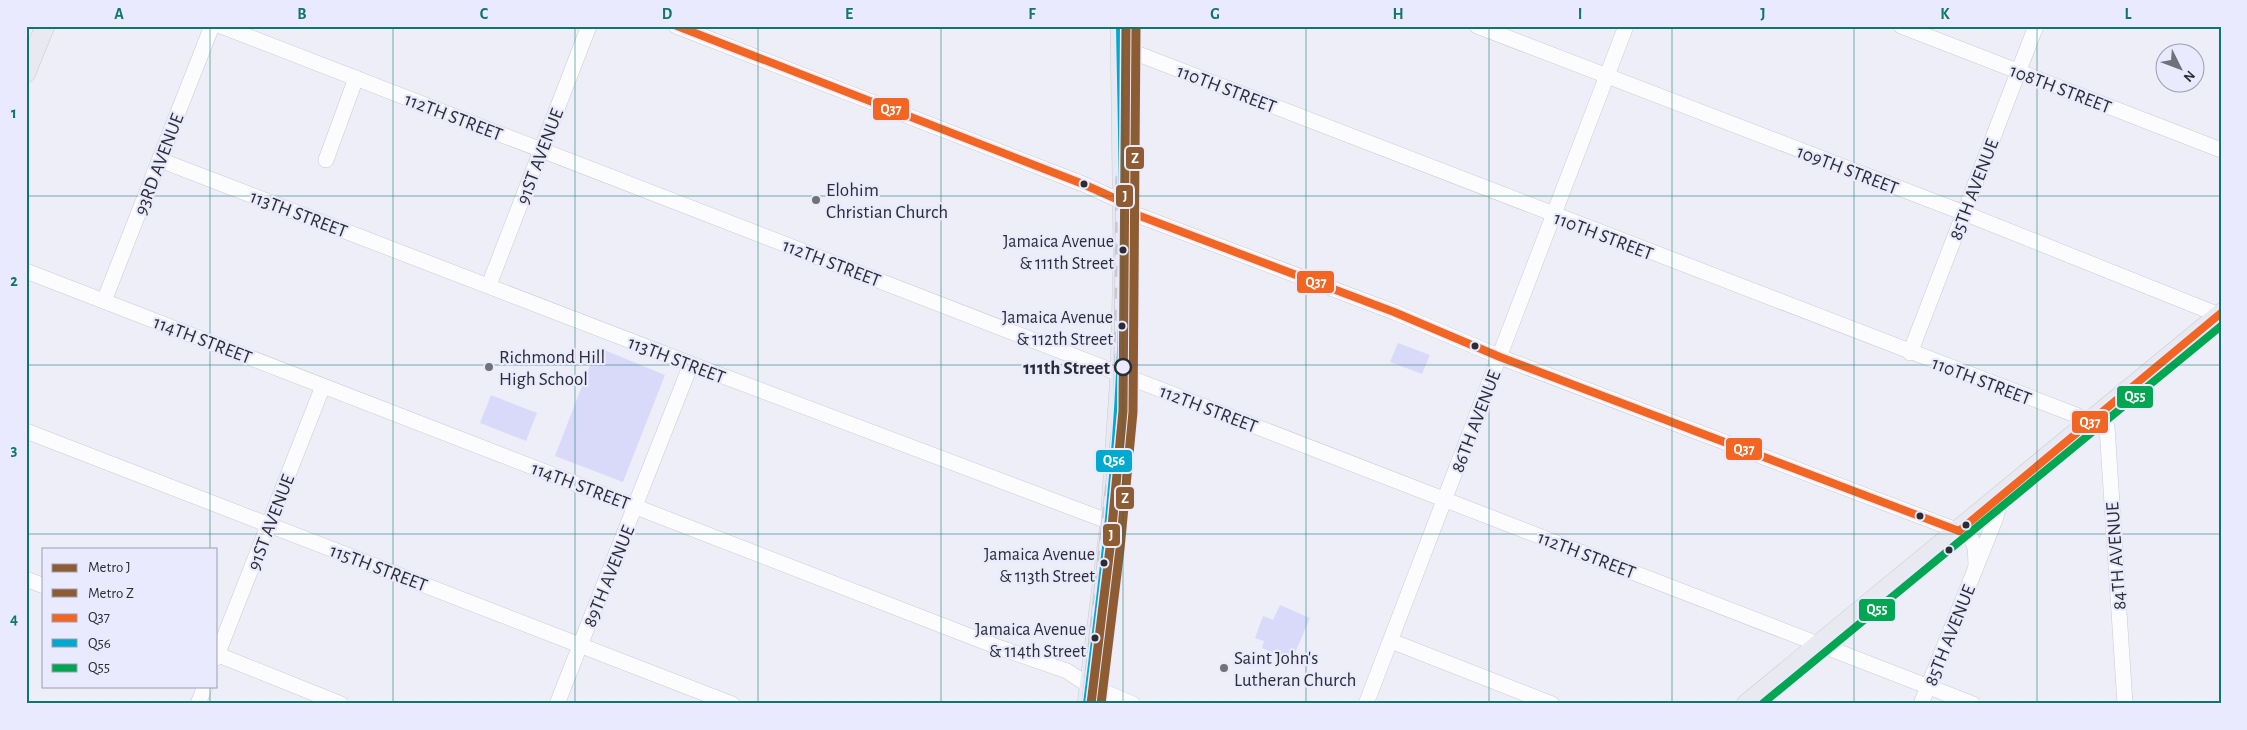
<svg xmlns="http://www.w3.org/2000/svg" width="2247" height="730" font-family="'Alegreya Sans',sans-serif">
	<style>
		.pitch { fill: #d9daf9 }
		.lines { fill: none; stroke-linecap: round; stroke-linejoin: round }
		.minor-casing { stroke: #cacbd2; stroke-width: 16 }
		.major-casing { stroke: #cacbd0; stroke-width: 20 }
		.minor { stroke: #fcfcfe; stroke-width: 15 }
		.major { stroke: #e9e9f2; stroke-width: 19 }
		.rail-casing { stroke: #cacace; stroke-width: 5.5 }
		.rail { stroke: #e9eafd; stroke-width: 4; stroke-dasharray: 11; stroke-linecap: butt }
		.bus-1-casing { stroke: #e9eafd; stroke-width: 11 }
		.bus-2-casing { stroke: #e9eafd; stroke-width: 11 }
		.bus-3-casing { stroke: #e9eafd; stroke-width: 11 }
		.bus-1 { stroke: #f26522; stroke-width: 8 }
		.bus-2 { stroke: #00a9ce; stroke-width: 8 }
		.bus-3 { stroke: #00a651; stroke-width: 8 }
		.metro-1-casing { stroke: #e9eafd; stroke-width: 12 }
		.metro-2-casing { stroke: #e9eafd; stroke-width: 12 }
		.metro-1 { stroke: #8e5c33; stroke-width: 9 }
		.metro-2 { stroke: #8e5c33; stroke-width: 9 }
		.grid { fill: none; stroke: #0f766e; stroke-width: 1; stroke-opacity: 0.55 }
		.bus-dot { fill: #2c2d34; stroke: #e9eafd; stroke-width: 2 }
		.poi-dot { fill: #707179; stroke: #e9eafd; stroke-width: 2 }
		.stop-dot { fill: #e9eafd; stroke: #2c2d34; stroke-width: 2.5 }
		.labels { text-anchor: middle; stroke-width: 4.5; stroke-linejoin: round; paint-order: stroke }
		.bus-label { font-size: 18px; fill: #2c2d34; stroke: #e9eafd; text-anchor: end }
		.street-label { font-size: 19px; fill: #2c2d34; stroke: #e9eafd }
		.poi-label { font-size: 19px; fill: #2c2d34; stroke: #e9eafd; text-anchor: start }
		.stop-label { font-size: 19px; font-weight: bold; fill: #2c2d34; stroke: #e9eafd; text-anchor: end }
		.line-badge { stroke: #e9eafd; stroke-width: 2 }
		.badge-label { font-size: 14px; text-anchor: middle; font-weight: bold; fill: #fff }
		.neatline { fill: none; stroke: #0f766e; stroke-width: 2 }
		.grid-label { font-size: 16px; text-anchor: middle; font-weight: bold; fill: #0f766e }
	</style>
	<rect width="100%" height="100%" fill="#eeeef8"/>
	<g class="pitch">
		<path d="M1398,343L1430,355L1422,374L1390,362Z"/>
		<path d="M597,347L665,375L623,482L555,456Z"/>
		<path d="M491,395L537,413L526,441L480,423Z"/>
		<path d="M1280,605L1310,618L1292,660L1262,648L1264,641L1255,638L1263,616L1273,620Z"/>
	</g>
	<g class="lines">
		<defs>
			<g id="minor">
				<path d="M221,26L1973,704"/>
				<path d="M676,26L1083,184L1123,202L1132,213L1394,312L1500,357L1959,531C1978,539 1975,548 1976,567"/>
				<path d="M1477,26L1964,213L2219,315"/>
				<path d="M1901,26L2221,150"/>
				<path d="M1120,47L2107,427L2125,704"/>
				<path d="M160,160L691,364L1110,522"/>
				<path d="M326,160L356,78"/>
				<path d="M26,271L998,647L1067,671L1088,685L1133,704"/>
				<path d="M489,285L589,26"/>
				<path d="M104,301L212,26"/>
				<path d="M1910,353L2036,26"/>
				<path d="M26,431L732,704"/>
				<path d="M26,579L44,586"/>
				<path d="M1391,641L1552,704"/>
				<path d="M216,654L341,704"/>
				<path d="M216,658L323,386"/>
				<path d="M198,704L205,686"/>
				<path d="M557,704L691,364"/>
				<path d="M1366,704L1626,26"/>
				<path d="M1921,704L1995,520L2002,494"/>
			</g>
			<g id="major">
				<path d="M26,73L45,26"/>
				<path d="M1087,704L1110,522L1120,373L1123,256L1120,26"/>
				<path d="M1746,704L2221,313"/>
			</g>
		</defs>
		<use href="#minor" class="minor-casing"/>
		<use href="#major" class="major-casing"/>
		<use href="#minor" class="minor"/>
		<use href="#major" class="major"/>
		<defs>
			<path id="rail" d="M1084,704L1116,410L1118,178"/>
		</defs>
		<use href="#rail" class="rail-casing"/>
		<use href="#rail" class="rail"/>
		<defs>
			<g id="bus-1">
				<path d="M677,26L1083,184L1123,202L1132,213L1394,312L1500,357L1959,531"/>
				<path d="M1959,531L2221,313"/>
			</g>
			<path id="bus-2" d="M1087,704C1101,594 1115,484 1120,373C1126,258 1122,142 1120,26"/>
			<path id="bus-3" d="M1762,704L2221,326"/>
		</defs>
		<use href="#bus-1" class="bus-1-casing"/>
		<use href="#bus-2" class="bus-2-casing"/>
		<use href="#bus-3" class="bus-3-casing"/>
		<use href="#bus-1" class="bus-1"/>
		<use href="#bus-2" class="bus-2"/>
		<use href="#bus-3" class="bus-3"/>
		<defs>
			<path id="metro-1" d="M1091,704L1110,548L1123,411L1126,26"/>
			<path id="metro-2" d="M1101,704L1120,549L1133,412L1136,26"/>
		</defs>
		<use href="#metro-1" class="metro-1-casing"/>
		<use href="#metro-2" class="metro-2-casing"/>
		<use href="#metro-1" class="metro-1"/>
		<use href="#metro-2" class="metro-2"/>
	</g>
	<path class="grid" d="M210,26V549M393,26V704M575,26V704M758,26V704M941,26V704M1123,26V704M1306,26V704M1489,26V704M1672,26V704M1854,26V704M2037,26V704M26,196H2221M26,365H2221M26,534H2221M210,686V704"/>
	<g class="bus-dot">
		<circle cx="1084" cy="184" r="4.5"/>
		<circle cx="1123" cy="250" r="4.5"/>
		<circle cx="1122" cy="326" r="4.5"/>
		<circle cx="1475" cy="346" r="4.5"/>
		<circle cx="1920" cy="516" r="4.5"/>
		<circle cx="1966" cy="525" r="4.5"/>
		<circle cx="1949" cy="550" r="4.5"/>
		<circle cx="1104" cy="563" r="4.5"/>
		<circle cx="1095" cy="638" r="4.5"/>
	</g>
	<g class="poi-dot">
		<circle cx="816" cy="200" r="5"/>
		<circle cx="489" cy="367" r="5"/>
		<circle cx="1224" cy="668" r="5"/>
	</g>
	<circle class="stop-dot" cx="1123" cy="367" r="8"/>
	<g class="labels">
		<g class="bus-label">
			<text x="1114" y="247">Jamaica Avenue<tspan x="1114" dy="22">&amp; 111th Street</tspan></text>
			<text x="1113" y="323">Jamaica Avenue<tspan x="1113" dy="22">&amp; 112th Street</tspan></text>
			<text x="1095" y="560">Jamaica Avenue<tspan x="1095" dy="22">&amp; 113th Street</tspan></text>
			<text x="1086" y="635">Jamaica Avenue<tspan x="1086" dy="22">&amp; 114th Street</tspan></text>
		</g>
		<g class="street-label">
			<text transform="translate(1227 88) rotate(21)" y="7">110TH STREET</text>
			<text transform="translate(2061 88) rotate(21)" y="7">108TH STREET</text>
			<text transform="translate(454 116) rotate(21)" y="7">112TH STREET</text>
			<text transform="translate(539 156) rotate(-69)" y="7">91ST AVENUE</text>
			<text transform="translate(158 164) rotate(-69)" y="7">93RD AVENUE</text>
			<text transform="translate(1848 169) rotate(21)" y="7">109TH STREET</text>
			<text transform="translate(1973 189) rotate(-69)" y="7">85TH AVENUE</text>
			<text transform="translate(299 213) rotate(21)" y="7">113TH STREET</text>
			<text transform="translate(1604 235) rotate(21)" y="7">110TH STREET</text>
			<text transform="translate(832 262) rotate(21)" y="7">112TH STREET</text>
			<text transform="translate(203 339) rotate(21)" y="7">114TH STREET</text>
			<text transform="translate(677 359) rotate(21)" y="7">113TH STREET</text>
			<text transform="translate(1982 380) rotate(21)" y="7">110TH STREET</text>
			<text transform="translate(1209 408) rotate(21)" y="7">112TH STREET</text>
			<text transform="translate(1475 421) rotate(-69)" y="7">86TH AVENUE</text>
			<text transform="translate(581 485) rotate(21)" y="7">114TH STREET</text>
			<text transform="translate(270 522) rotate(-69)" y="7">91ST AVENUE</text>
			<text transform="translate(1587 554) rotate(21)" y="7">112TH STREET</text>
			<text transform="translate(2115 556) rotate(-94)" y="7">84TH AVENUE</text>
			<text transform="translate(379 567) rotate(21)" y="7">115TH STREET</text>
			<text transform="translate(608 576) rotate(-68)" y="7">89TH AVENUE</text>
			<text transform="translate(1949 635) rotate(-68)" y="7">85TH AVENUE</text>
		</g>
		<g class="poi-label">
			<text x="826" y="196">Elohim<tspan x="826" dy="22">Christian Church</tspan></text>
			<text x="499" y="363">Richmond Hill<tspan x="499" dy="22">High School</tspan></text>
			<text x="1234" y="664">Saint John's<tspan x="1234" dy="22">Lutheran Church</tspan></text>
		</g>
		<g class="stop-label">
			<text x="1110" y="374">111th Street</text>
		</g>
	</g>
	<g class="line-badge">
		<rect x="872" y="97" width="38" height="24" rx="5" fill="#f26522"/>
		<rect x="1125" y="146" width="20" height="24" rx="5" fill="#8e5c33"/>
		<rect x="1115" y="184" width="19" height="24" rx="5" fill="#8e5c33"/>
		<rect x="1296" y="270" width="39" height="24" rx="5" fill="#f26522"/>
		<rect x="2116" y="385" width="38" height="24" rx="5" fill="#00a651"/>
		<rect x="2071" y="410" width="38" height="24" rx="5" fill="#f26522"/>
		<rect x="1725" y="437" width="38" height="24" rx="5" fill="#f26522"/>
		<rect x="1095" y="449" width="38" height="24" rx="5" fill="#00a9ce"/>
		<rect x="1115" y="486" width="20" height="24" rx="5" fill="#8e5c33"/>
		<rect x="1102" y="523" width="19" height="24" rx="5" fill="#8e5c33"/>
		<rect x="1858" y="598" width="38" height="24" rx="5" fill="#00a651"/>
	</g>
	<g class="badge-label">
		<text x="891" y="114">Q37</text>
		<text x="1135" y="163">Z</text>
		<text x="1125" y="201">J</text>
		<text x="1316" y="287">Q37</text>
		<text x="2135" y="401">Q55</text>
		<text x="2090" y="427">Q37</text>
		<text x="1744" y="454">Q37</text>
		<text x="1114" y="465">Q56</text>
		<text x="1125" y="503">Z</text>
		<text x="1111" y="540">J</text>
		<text x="1877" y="614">Q55</text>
	</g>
	<rect width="2247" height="730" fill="none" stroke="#e9eafd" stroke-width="55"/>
	<rect x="42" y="548" width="175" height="140" fill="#e9eafd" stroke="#9d9ead"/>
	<rect x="52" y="564" width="25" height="8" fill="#8e5c33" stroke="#9d9ead"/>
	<text x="88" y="572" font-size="15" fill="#2c2d34">Metro J</text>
	<rect x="52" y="589" width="25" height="8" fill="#8e5c33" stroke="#9d9ead"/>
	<text x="88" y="598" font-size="15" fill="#2c2d34">Metro Z</text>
	<rect x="52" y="614" width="25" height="8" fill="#f26522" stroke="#9d9ead"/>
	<text x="88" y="622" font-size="15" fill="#2c2d34">Q37</text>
	<rect x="52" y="639" width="25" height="8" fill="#00a9ce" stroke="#9d9ead"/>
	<text x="88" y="648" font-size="15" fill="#2c2d34">Q56</text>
	<rect x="52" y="664" width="25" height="8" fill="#00a651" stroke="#9d9ead"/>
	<text x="88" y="672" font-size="15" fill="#2c2d34">Q55</text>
	<g transform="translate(2180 68) rotate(132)"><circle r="24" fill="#e9eafd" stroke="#9d9ead"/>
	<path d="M0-4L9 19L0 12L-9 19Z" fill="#707179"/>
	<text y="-8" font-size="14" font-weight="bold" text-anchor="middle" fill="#2c2d34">N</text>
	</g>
	<rect x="28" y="28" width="2192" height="674" class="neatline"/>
	<g class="grid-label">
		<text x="119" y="19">A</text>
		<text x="302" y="19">B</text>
		<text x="484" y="19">C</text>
		<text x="667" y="19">D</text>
		<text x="849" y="19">E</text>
		<text x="1032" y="19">F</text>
		<text x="1215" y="19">G</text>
		<text x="1398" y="19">H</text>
		<text x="1580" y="19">I</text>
		<text x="1763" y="19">J</text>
		<text x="1945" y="19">K</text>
		<text x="2128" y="19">L</text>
		<text x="14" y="118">1</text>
		<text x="14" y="286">2</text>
		<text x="14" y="455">3</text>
		<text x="14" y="624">4</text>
	</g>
</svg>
